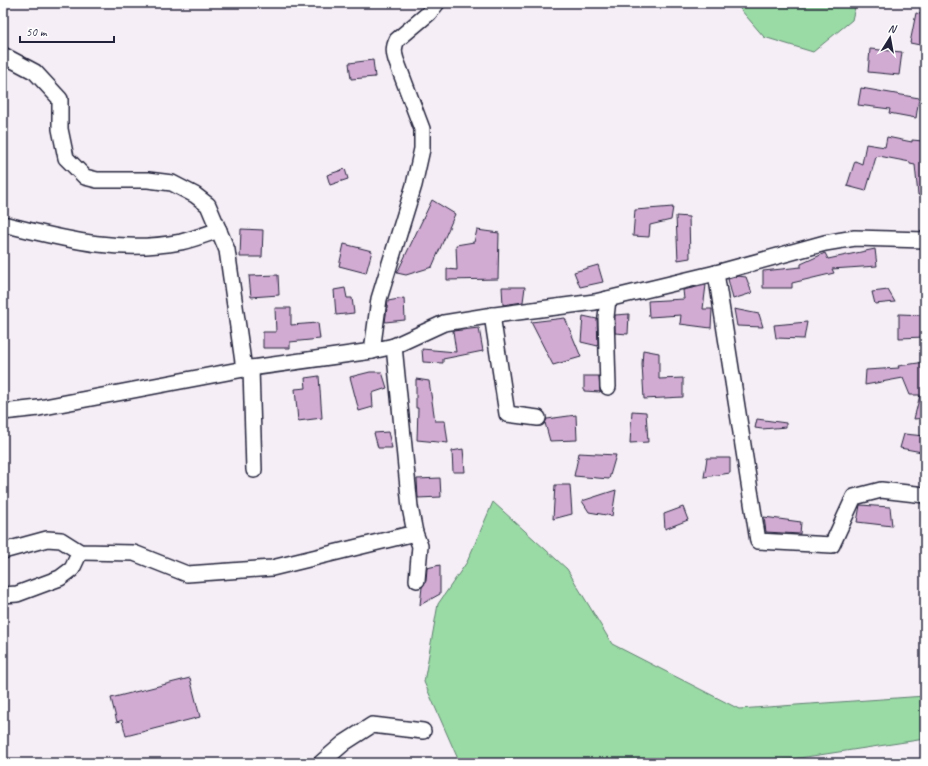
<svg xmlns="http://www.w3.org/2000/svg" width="928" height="766" font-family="Caveat,sans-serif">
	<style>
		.green { fill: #9adba5; stroke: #5e7e70 }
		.building { fill: #d2abd3; stroke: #22223b }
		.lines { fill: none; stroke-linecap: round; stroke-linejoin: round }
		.street-casing { stroke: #22223b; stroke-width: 18 }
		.street { stroke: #fff; stroke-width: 15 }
	</style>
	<rect width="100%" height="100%" fill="#f6eef6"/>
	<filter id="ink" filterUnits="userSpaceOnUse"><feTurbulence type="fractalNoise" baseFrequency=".025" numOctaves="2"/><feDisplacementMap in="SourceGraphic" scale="8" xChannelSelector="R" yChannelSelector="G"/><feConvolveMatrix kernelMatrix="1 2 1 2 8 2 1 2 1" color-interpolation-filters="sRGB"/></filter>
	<g filter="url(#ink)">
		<g class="green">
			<path d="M735,3H856L852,20L813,52L764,37Z"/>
			<path d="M493,502L567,569L612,644L739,709L925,696V739L766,763H545L508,760L458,759L424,682L438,604L467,562Z"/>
		</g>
		<g class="building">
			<path d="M916,13L925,15V46L910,43Z"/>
			<path d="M870,49L902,52L899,75L868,72Z"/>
			<path d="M373,60L375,77L351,79L349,63Z"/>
			<path d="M861,88L919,98L916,118L889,113L890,109L858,105Z"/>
			<path d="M887,137L912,142V140L923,141L922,150H925V195H918L915,165L910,164V162L879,156L876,157L866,191L847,186L855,161L862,164L866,144L885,147Z"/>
			<path d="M345,169L348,179L330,185L327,175Z"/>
			<path d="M432,200L455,214L432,267L406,275L397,273Z"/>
			<path d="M673,207L671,220L650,225L649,237L633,236L635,210Z"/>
			<path d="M676,216L689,217L690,258L678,260Z"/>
			<path d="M241,229L263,230L262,257H240Z"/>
			<path d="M477,230L499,233L498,279L447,280V269L457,270L456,245L474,242Z"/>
			<path d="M344,244L372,251L366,273L339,266Z"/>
			<path d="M875,249L877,266L832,269L834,273L792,283V288H763V271L801,267V264L825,253L828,259Z"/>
			<path d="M598,265L603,282L580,287L574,272Z"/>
			<path d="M278,275L279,295L251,297L249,276Z"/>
			<path d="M738,276L746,277L752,293L733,299L728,279Z"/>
			<path d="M706,285L703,309H712L711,328L680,324L681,315L649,317L648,301L684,299L683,290Z"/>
			<path d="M502,287H525L523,302L503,305Z"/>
			<path d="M345,288L347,298H352L354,313L336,315L334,290Z"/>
			<path d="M888,290L895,302L875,304L872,292Z"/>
			<path d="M404,298L405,320L385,322L388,301Z"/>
			<path d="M275,308H291V325L318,323L320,339L290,342V348H263V332H276Z"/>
			<path d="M734,309L759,314L763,327L737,326Z"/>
			<path d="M629,314L628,334L615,333V315Z"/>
			<path d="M899,314L925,315V337L899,338Z"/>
			<path d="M583,316L597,319L598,346L581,342Z"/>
			<path d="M565,318L581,357L553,365L531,322Z"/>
			<path d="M807,322L804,339L776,338L774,325Z"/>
			<path d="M479,328L483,351L443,359V363L423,362L422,349L456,352L453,331Z"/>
			<path d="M643,350L659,353V379L683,378V397L644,399L642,364Z"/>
			<path d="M925,362V418L914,419L920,395H910L903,378L865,385L866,370L899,368L898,366Z"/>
			<path d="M370,372H382L387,388L372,393L373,407L359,411L350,377Z"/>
			<path d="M319,376L322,418L298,421L295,389L306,388L305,378Z"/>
			<path d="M584,376H599L600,392L584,391Z"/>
			<path d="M416,379L429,381L435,421H445L448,443L417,440L418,408H416Z"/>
			<path d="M632,411L646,412L648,442L630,443Z"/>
			<path d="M576,415L577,440L550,441L545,423L547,419Z"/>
			<path d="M757,419L786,423V427L762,429L755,428Z"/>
			<path d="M388,432L392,448H378L374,433Z"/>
			<path d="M904,434L925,436L922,452L900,448Z"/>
			<path d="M463,449L465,472H453L452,451Z"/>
			<path d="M579,453L616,455L609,479L574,476Z"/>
			<path d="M707,458H730V473L704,477Z"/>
			<path d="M440,478L441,497L418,498L417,479Z"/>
			<path d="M555,485H570L572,514L553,519Z"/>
			<path d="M616,490L612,516L589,512L582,501Z"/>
			<path d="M860,505L890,507L892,526L857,522Z"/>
			<path d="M683,507L688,520L665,529L664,514Z"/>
			<path d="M764,517L801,522L800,534L766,532Z"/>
			<path d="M440,565V594L420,605L422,587L426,581L427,568Z"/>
			<path d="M190,678L200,717L126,736L122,720L117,722L111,698Z"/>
		</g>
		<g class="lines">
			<defs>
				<g id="street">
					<path d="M3,55L35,72L60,99V129L66,158L85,177L97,180H148L172,183L195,195L208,205L227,250L244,369"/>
					<path d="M3,224C64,239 118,254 181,242C194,239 207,234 219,230"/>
					<path d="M716,273L758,541L832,545L854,497L881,490L925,495"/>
					<path d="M492,315L507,414L538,418"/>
					<path d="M372,351L379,299L414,185L422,149V129L396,60C394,53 393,48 397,40L429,13L437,3"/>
					<path d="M251,368L254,470"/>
					<path d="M608,387L606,317L608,299"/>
					<path d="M3,412L39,408L244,369L372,351L394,346L444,323L487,316L595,302L716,273L825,243L855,238L925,240"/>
					<path d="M415,533L420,546L417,580"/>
					<path d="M3,551L47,539L61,540L80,552L134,553L187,574L272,568L415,533L410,507L394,346"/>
					<path d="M3,595L17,594L60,578L72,569L80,552"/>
					<path d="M321,763L344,743L372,725L423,731"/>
				</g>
			</defs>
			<use href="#street" class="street-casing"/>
			<use href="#street" class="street"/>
		</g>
	</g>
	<rect width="928" height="766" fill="none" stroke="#fff" stroke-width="16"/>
	<rect x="8" y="8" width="912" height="750" fill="none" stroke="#22223b" stroke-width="1.5" filter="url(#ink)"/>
	<g transform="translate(890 38) rotate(11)" stroke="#ffffff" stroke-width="3" paint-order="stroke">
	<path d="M0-3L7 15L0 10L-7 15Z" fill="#22223b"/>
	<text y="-6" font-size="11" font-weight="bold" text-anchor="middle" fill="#22223b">N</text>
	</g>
	<path d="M20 36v6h94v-6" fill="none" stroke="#22223b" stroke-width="2"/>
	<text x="26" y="36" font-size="12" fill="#22223b" stroke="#ffffff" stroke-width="3" paint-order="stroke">50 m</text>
</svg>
